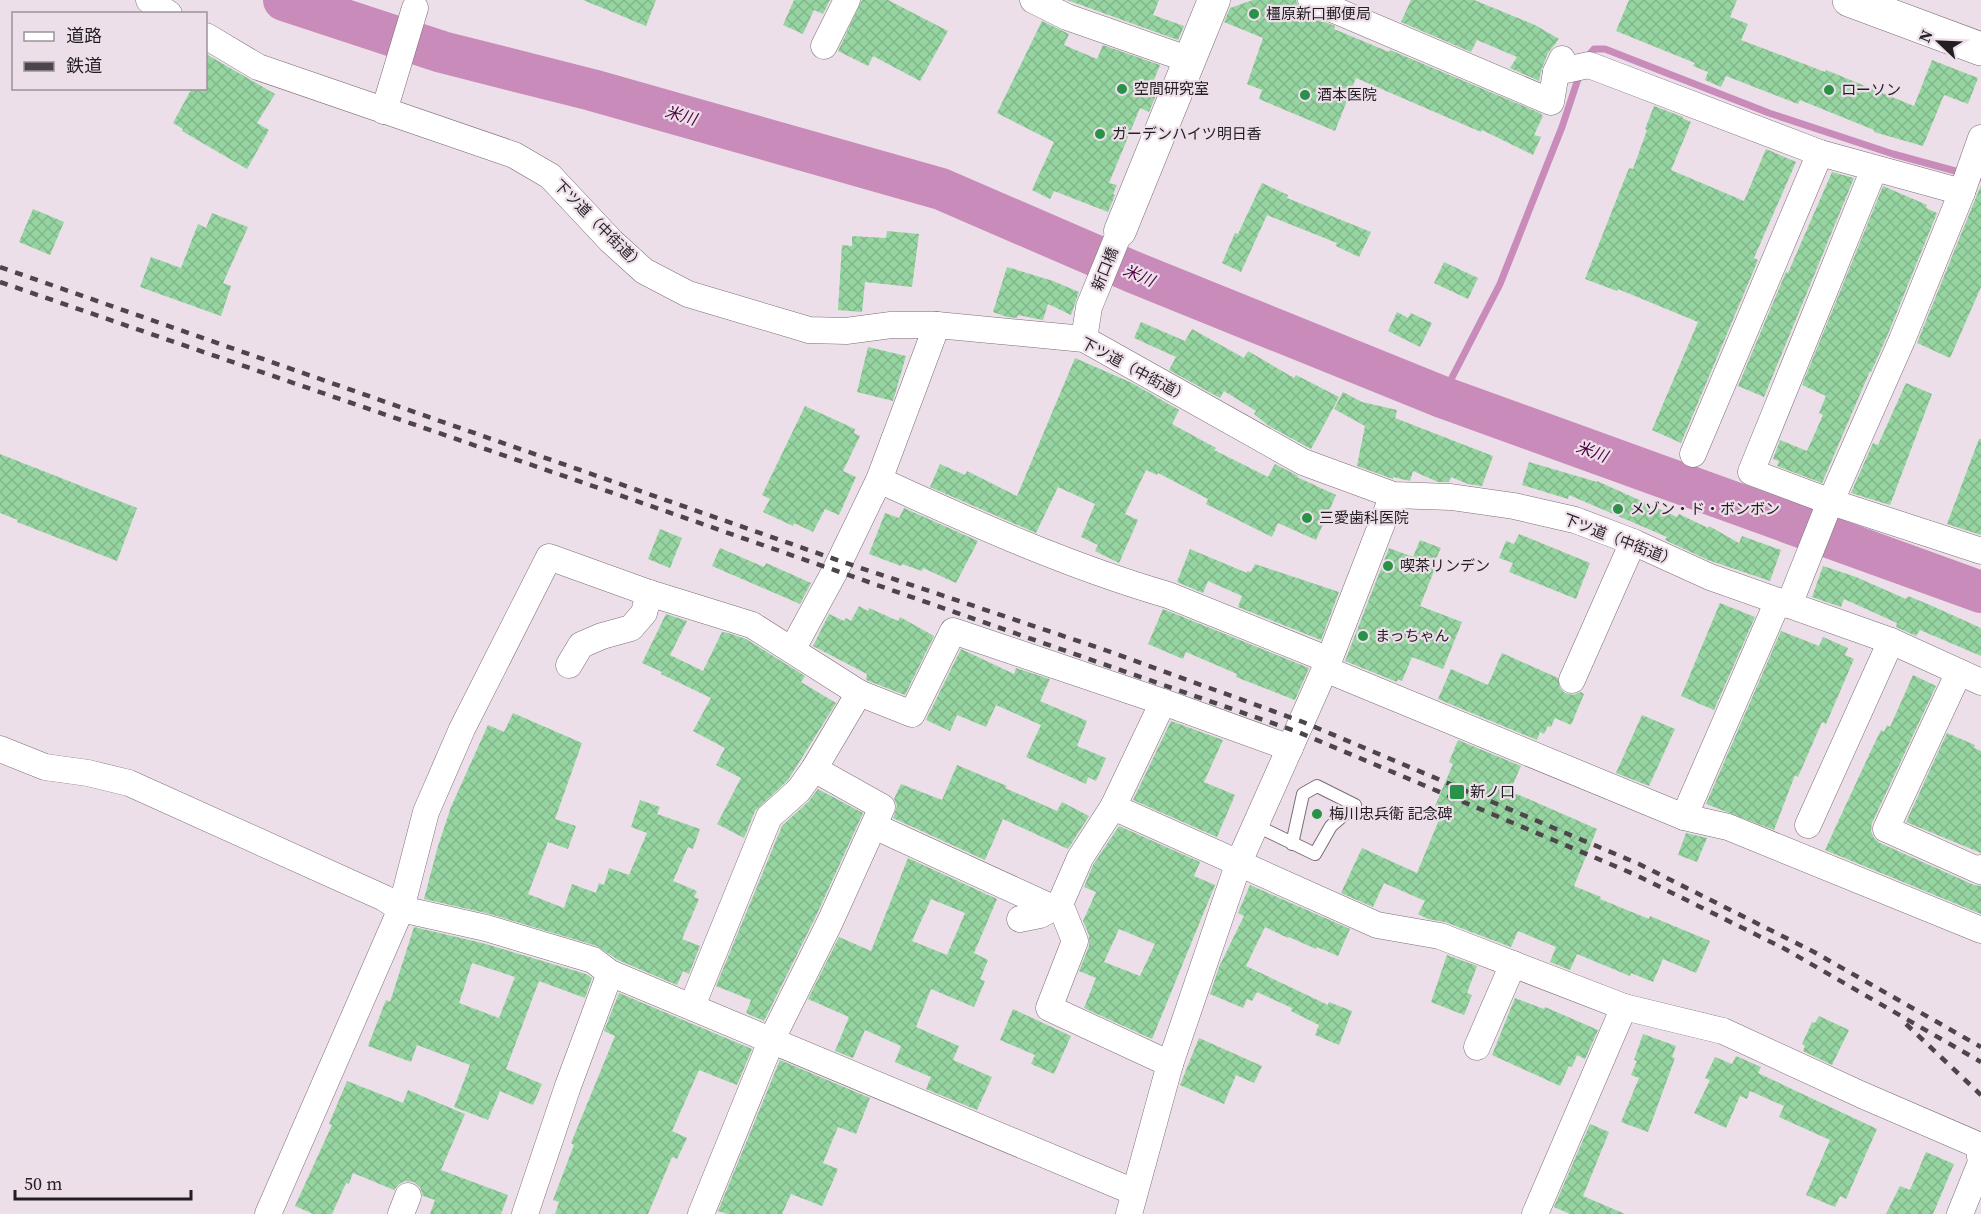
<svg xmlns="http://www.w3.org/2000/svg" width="1981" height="1214" font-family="'Source Serif 4','Noto Sans JP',serif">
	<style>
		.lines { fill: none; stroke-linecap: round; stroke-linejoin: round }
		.stream { stroke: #c98bb9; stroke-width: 7 }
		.river { stroke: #c98bb9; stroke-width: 42 }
		.building { fill: url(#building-cross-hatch); fill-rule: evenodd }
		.service-casing { stroke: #7b6e77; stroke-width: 14 }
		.minor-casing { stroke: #7b6e77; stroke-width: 27 }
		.tertiary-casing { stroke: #7b6e77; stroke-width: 33 }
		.trunk-casing { stroke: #7b6e77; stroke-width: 34 }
		.service { stroke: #fff; stroke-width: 12 }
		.minor { stroke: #fff; stroke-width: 26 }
		.tertiary { stroke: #fff; stroke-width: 32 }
		.trunk { stroke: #fff; stroke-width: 33 }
		.rail { stroke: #4c454b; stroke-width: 4.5; stroke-dasharray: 8 8; stroke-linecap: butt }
		.poi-dot { fill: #299148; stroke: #eddfe9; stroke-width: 2 }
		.labels { text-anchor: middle; stroke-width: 4.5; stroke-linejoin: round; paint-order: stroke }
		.poi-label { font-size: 15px; fill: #231e22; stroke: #eddfe9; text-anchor: start }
		.street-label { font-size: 15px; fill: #231e22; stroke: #eddfe9 }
		.water-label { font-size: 16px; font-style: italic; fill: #4e0142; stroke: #eddfe9 }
	</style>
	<defs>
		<pattern id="building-cross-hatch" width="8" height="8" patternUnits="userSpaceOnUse" patternTransform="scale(1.5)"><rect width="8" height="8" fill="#96d5a1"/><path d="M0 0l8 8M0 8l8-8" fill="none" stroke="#81b68a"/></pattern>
	</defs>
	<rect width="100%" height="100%" fill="#eddfe9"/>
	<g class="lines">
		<g class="stream">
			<path d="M1585,60L1594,49H1605L1769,113L1893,154L1981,178"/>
			<path d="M1442,397L1500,284L1562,127L1580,73"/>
		</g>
		<path class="river" d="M284,0L442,52L592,90L941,189L1133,272L1442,397L1981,592"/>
	</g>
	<g class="building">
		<path d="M583,0H656L646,26Z"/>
		<path d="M794,0H830L823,14L814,10L803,34L783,25Z"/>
		<path d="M862,0H888L948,31L920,81L873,56L868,66L838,51Z"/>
		<path d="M1067,0H1159L1153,15L1184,26L1178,40Z"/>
		<path d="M1253,0H1296L1299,9L1305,14L1335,26L1334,29L1389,52L1390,50L1540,113L1543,116L1534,135L1541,137L1533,155L1482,130L1481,132L1356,78L1335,131L1259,99L1262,90L1247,84L1263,38L1224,22L1230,8Z"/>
		<path d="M1411,0H1474L1535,25L1559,39L1548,53L1542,68L1539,81L1510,68L1517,57L1477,40L1471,52L1401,22Z"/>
		<path d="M1629,0H1737L1730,17L1748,24L1741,40L1825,72L1826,70L1914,106L1932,60L1978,78L1968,104L1944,95L1923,146L1874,132V130L1800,100L1798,104L1726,76L1721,87L1705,80L1708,72L1693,66L1695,63L1616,31Z"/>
		<path d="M1042,21L1069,34L1064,45L1097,59L1103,45L1160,65L1150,90L1157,93L1149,112L1140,108L1109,183L1117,185L1113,194L1115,195L1108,212L1054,191L1050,199L1032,190L1054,142L997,113Z"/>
		<path d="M206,54L275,94L257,123L269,130L247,169L182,131L183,129L173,123L192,88H206Z"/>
		<path d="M1654,106L1683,117L1682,118L1691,122L1671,170L1744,201L1766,149L1796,162L1754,258L1758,260L1681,443L1652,430L1698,322L1618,289L1617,291L1585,279L1629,168L1633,169L1647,130L1645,129Z"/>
		<path d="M1832,172L1854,178L1764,397L1738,386L1786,272L1788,273Z"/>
		<path d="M1262,183L1288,195L1287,198L1371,232L1359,257L1336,246L1337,243L1267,215L1241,272L1222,263L1235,233L1238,234Z"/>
		<path d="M1981,185V287L1950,358L1917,343Z"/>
		<path d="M1883,186L1927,205L1926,208L1937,213L1888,334L1871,372L1870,371L1822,483L1777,466L1779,461L1773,459L1780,440L1807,451L1823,415L1819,413L1826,396L1802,385Z"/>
		<path d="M33,209L64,222L50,255L19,242Z"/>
		<path d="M212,213L248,227L223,283L231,286L221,316L140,287L151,257L181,268L198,224L206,228Z"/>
		<path d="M887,231L919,234L912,287L865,282L862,312L838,310L842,245L852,246V236L886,238Z"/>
		<path d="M1444,262L1478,278L1468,299L1434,283Z"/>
		<path d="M1007,267L1053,281L1079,292L1071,315L1048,304L1043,320L1018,315L1017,318L1007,317L993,312Z"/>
		<path d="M1397,312L1408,318L1411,313L1432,323L1420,347L1388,331Z"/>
		<path d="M1141,322L1185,341L1192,329L1244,358L1248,351L1294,378L1296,375L1339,397L1311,449L1269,426L1254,414L1256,411L1224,391L1220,398L1169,370L1176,357L1134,338Z"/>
		<path d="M868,347L906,356L893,401L857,392Z"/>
		<path d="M1075,358L1132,383L1179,410L1172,424L1216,448L1214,450L1268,477L1275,464L1298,476L1297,477L1336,495L1316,540L1278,523L1272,537L1206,504L1208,499L1158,473L1157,475L1146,470L1125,514L1138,520L1119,563L1095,551L1098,545L1081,537L1095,504L1058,487L1036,533L930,487L940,464L965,475L967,471L1017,496Z"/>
		<path d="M1906,383L1932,394L1890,505L1851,493L1873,443L1878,445Z"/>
		<path d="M1343,392L1362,402L1397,410L1395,418L1493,456L1482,486L1468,484L1451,477L1449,482H1438L1413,471L1410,481L1393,477V479L1357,466L1365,426L1334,409Z"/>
		<path d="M805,406L855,429L854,433L860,436L843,471L856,477L839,515L825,509L813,532L794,523L793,526L763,512L770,499L762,495Z"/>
		<path d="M1979,439H1981V535L1947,524Z"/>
		<path d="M0,454L137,508L117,561L17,522L18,520L0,513Z"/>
		<path d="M1529,462L1597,482V481L1677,517L1679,514L1708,528L1709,526L1739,543L1742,536L1781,550L1770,581L1708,560L1665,540L1667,537L1569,495L1568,499L1522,485Z"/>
		<path d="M904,508L978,541L956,583L923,568L922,571L902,564L901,566L869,554L885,513L899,518Z"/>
		<path d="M660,529L682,538L670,568L648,559Z"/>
		<path d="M1519,534L1590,563L1576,599L1509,572L1513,563L1499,558L1506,541L1514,544Z"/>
		<path d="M1420,540L1441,548L1433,565L1436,566L1420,606L1462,622L1443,669L1412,657L1402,681L1398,679L1397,682L1345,661L1389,548L1413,557Z"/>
		<path d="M720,548L764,567L766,563L811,583L800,604L712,566Z"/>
		<path d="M1190,549L1247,573V571L1251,572L1255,564L1339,592L1321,640L1238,607L1242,596L1208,581L1203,593L1177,582Z"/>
		<path d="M1823,566L1856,577L1906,599L1908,596L1930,605L1981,628V656L1920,630L1916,636L1896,627L1897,623L1844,599L1841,607L1812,597Z"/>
		<path d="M1720,603L1755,617L1714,710L1681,696Z"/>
		<path d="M859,606L868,611L869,608L898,621L900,617L934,636L905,695L866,680L867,674L813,646L829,614L844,621L846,618L851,621Z"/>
		<path d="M1163,609L1309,668L1295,700L1236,677L1237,674L1186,652L1183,659L1148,644Z"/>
		<path d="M666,614L687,621L670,655L703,671L722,632L728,633L746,639L805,676L801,682L836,703L788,780L755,811L744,838L717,824L741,778L716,765L725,748L693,731L711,698L661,674L662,672L642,663Z"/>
		<path d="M1781,631L1819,646L1823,637L1848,648L1845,655L1854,659L1826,724L1822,722L1798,777L1795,775L1774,830L1706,804Z"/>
		<path d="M961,649L1014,674L1016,668L1050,679L1040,701L1087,721L1077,746L1106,758L1096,781L1088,777L1086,784L1026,757L1041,725L996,705L986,727L957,715L950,731L926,720Z"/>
		<path d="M1502,653L1558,678L1560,688L1565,693L1573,695L1581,692L1584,694L1571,725L1555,718L1551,727L1548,726L1544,734L1540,732L1537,740L1438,699L1451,669L1488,685Z"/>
		<path d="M1913,675L1936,686L1872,823L1871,831L1874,838L1880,843L1974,885L1981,886V914L1825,850L1869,755L1881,730L1884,732L1887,725L1890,727Z"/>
		<path d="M513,713L582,743L555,819L576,826L568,849L548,842L528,894L564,908L572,884L596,893L599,883L604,885L609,868L629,875L647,833L631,827L640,800L660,807L657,814L700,829L693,849L688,847L673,881L697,891L694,897L699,899L682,939L700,946L689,974L683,971L677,985L618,960L597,946L490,914L424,899L438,846L451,807L488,725L504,732Z"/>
		<path d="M1642,715L1675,729L1649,786L1616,773Z"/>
		<path d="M1171,721L1223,740L1204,782L1235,795L1217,837L1133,800Z"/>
		<path d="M1947,733L1975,745L1974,748L1981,751V853L1906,822Z"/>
		<path d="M1458,740L1521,766L1510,791L1597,829L1574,886L1601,897L1600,899L1649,919L1650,916L1710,941L1696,973L1663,959L1653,982L1631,973L1630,976L1577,954L1570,970L1550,962L1556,947L1518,931L1511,947L1445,922L1428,919L1418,914L1425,901L1384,883L1373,907L1341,893L1362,848L1417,873L1441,815L1435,813L1438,807L1435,806L1453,764L1449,762Z"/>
		<path d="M957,765L1007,786L1005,788L1057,811L1062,802L1089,816L1068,849L1003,819L985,860L893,818L897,806L894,799L901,784L942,800Z"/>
		<path d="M818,789L863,813L816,916L764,1021L746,1013L751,1000L716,986L782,826L809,801Z"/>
		<path d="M1119,826L1200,862L1194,876L1215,885L1152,1039L1084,1008L1096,978L1079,971L1089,946V935L1083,921L1096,892L1084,887L1093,865ZM1119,929L1155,944L1140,976L1104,962Z"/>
		<path d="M1686,833L1707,838L1697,862L1678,855Z"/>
		<path d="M908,858L997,899L974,953L988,960L980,979L985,981L974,1007L931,989L916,1027L959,1046L953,1060L992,1077L977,1110L926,1089L931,1077L895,1062L901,1046L865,1030L853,1058L835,1051L849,1017L808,999L839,937L871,951ZM931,899L965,913L947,955L912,941Z"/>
		<path d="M1250,885L1350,929L1338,956L1317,947L1316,949L1289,937L1288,938L1265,927L1246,966L1328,1005L1329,1002L1352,1011L1339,1045L1315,1035L1319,1025L1291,1011L1292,1008L1257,992L1252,1001L1247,999L1243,1008L1210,994L1219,967L1244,916L1238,913Z"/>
		<path d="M414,927L482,943L586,974L592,978L585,998L539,981L506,1069L542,1084L533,1105L500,1091L488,1120L454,1107L470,1065L417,1045L411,1062L368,1046L386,1000L390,1002ZM472,963L515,977L499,1018L459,1003Z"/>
		<path d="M1447,955L1477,966L1467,993L1472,995L1464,1015L1431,1002Z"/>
		<path d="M619,993L752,1049L737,1085L699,1070L672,1131L687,1138L677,1159L672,1157L648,1214H555L559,1202L553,1200L574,1145L571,1143L615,1036L604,1031Z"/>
		<path d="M1515,998L1544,1009L1545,1007L1598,1030L1585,1059L1577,1055L1572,1067L1569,1066L1560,1086L1492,1055Z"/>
		<path d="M1013,1009L1071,1036L1054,1074L1031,1064L1035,1055L1000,1040Z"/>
		<path d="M1819,1016L1849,1030L1832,1065L1803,1051L1805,1046L1802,1044L1812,1022L1815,1023Z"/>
		<path d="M1643,1034L1676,1046L1672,1057L1675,1058L1648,1132L1621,1122L1639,1078L1631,1075L1637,1061L1634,1060Z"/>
		<path d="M1199,1038L1262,1066L1254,1083L1236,1075L1224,1104L1180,1085Z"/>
		<path d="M1736,1056L1761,1067L1758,1073L1877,1129L1846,1199L1840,1196L1835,1207L1806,1195L1830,1140L1779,1117L1784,1106L1750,1091L1747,1099L1740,1096L1726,1128L1694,1113L1710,1080L1705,1078L1715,1057L1732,1064Z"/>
		<path d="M780,1060L870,1098L856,1134L838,1127L823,1163L838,1169L822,1206L791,1194L782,1214H727L718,1211Z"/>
		<path d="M347,1081L403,1103L408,1090L465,1114L441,1170L508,1195L501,1214H430L435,1200L423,1196L420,1187L414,1182L405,1181L399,1184L394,1190L353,1173L349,1184L346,1183L332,1214H313L295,1206L332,1125L329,1124Z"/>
		<path d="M1590,1124L1609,1132L1583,1196L1625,1214H1570L1554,1207Z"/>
		<path d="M1926,1152L1954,1164L1933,1214H1886L1900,1186L1910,1190Z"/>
	</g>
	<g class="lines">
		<defs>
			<path id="service" d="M1255,825L1315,854L1331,826L1355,805L1317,786L1303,794L1292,844"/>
			<g id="minor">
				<path d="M149,0L169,14"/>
				<path d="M1033,0L1067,17L1190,60"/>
				<path d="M1311,0L1551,102L1556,72L1562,59"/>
				<path d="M206,36L258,67L514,155L550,176L611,241L644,271L688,294L809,330L846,331L891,325H937L1084,339L1303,462L1393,495L1451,497L1514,506L1575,520L1633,542L1710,577L1891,641L1981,682"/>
				<path d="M824,46L847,0"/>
				<path d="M1556,72L1589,65L1820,153L1962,192"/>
				<path d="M384,111L415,8"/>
				<path d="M1874,169L1751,472L1831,502L1981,551"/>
				<path d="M1084,339L1089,307L1120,231"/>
				<path d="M1693,454L1820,153"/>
				<path d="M879,480C973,523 1068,566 1168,595L1329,660"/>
				<path d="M1789,605L1826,512L1902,340L1962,192L1981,138"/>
				<path d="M792,650L835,571L879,480L937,325"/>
				<path d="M569,665L581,645L602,636L631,628L644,613L649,593L752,625L859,693L814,769L799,790L769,817L692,1006"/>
				<path d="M1325,669L1684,817L1728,827L1981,930"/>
				<path d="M1959,672L1886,829L1980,871L1981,868"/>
				<path d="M1572,680L1633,542"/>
				<path d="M859,693L912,714L953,631L1163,702L1290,748"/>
				<path d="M0,749L45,767L88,773L129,783L384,898L401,909L486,928L593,960L610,973L1134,1192"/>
				<path d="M1113,807L1377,925L1440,936L1624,1007L1723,1031L1862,1095L1978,1145L1981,1162L1960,1214"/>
				<path d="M1684,817L1778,601"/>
				<path d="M1808,825L1891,641"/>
				<path d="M874,826L1053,908"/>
				<path d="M1060,904L1075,941L1049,1008L1170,1064"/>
				<path d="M1020,919L1040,915L1060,904L1080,858L1113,807L1163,702"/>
				<path d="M1477,1047L1513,964"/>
				<path d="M268,1214L401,909L426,812L462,729L549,557L649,593"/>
				<path d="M401,1214L408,1196"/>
				<path d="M525,1214L568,1086L610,973"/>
				<path d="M701,1214L772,1039L830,922L882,807L814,769"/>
				<path d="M1129,1214L1170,1064L1239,862L1329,660L1393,495"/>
				<path d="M1535,1214L1624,1007"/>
			</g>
			<path id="tertiary" d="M1120,231L1214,0"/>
			<path id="trunk" d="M1849,0L1981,49"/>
		</defs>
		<use href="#service" class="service-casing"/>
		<use href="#minor" class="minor-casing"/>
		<use href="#tertiary" class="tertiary-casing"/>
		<use href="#trunk" class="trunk-casing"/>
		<use href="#service" class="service"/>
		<use href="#minor" class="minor"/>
		<use href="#tertiary" class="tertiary"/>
		<use href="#trunk" class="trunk"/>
		<g class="rail">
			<path d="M0,267L840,561L1105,650L1303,722L1639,864L1814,952L1981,1047"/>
			<path d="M0,282L648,505L1298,732L1636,875L1785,949L1981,1062"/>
			<path d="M1906,1024L1981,1095"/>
		</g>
	</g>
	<g class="poi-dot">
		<circle cx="1254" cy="14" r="6"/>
		<circle cx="1122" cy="89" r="6"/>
		<circle cx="1829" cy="90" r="6"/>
		<circle cx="1305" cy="95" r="6"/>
		<circle cx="1100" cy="134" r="6"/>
		<circle cx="1618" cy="509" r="6"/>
		<circle cx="1307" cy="518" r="6"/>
		<circle cx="1388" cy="566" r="6"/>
		<circle cx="1363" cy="636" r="6"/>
		<rect x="1449" y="784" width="16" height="16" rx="3"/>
		<circle cx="1317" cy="814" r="6"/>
	</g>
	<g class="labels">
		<g class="poi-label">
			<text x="1266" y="19">橿原新口郵便局</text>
			<text x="1134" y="94">空間研究室</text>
			<text x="1841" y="95">ローソン</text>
			<text x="1317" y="100">酒本医院</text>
			<text x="1112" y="139">ガーデンハイツ明日香</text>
			<text x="1630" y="514">メゾン・ド・ボンボン</text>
			<text x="1319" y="523">三愛歯科医院</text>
			<text x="1400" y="571">喫茶リンデン</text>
			<text x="1375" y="641">まっちゃん</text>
			<text x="1470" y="797">新ノ口</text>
			<text x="1329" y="819">梅川忠兵衛 記念碑</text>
		</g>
		<g class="street-label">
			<text transform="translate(599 225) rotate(45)" y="5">下ツ道（中街道）</text>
			<text transform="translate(1105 269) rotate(-68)" y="5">新口橋</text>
			<text transform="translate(1135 370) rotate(28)" y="5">下ツ道（中街道）</text>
			<text transform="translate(1620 540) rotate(21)" y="5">下ツ道（中街道）</text>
		</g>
		<g class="water-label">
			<text transform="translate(681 115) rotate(16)" y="6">米川</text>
			<text transform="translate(1139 275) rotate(23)" y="6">米川</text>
			<text transform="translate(1592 451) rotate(20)" y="6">米川</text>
		</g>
	</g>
	<rect x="12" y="12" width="195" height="78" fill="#eddfe9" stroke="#9c9299" stroke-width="1.5"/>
	<rect x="24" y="32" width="30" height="9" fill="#ffffff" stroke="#9c9299" stroke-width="1.5"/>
	<text x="66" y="42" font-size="18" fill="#231e22">道路</text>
	<rect x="24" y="62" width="30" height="9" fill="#4c454b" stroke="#9c9299" stroke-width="1.5"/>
	<text x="66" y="72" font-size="18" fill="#231e22">鉄道</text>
	<g transform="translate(1939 42) rotate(293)" stroke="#eddfe9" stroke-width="4.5" paint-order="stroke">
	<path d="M0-4.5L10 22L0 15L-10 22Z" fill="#231e22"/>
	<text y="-9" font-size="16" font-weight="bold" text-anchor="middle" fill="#231e22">N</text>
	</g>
	<path d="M15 1190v9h176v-9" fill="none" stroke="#231e22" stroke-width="3"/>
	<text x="24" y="1190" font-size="18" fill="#231e22" stroke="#eddfe9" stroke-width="4.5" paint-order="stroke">50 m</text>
</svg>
